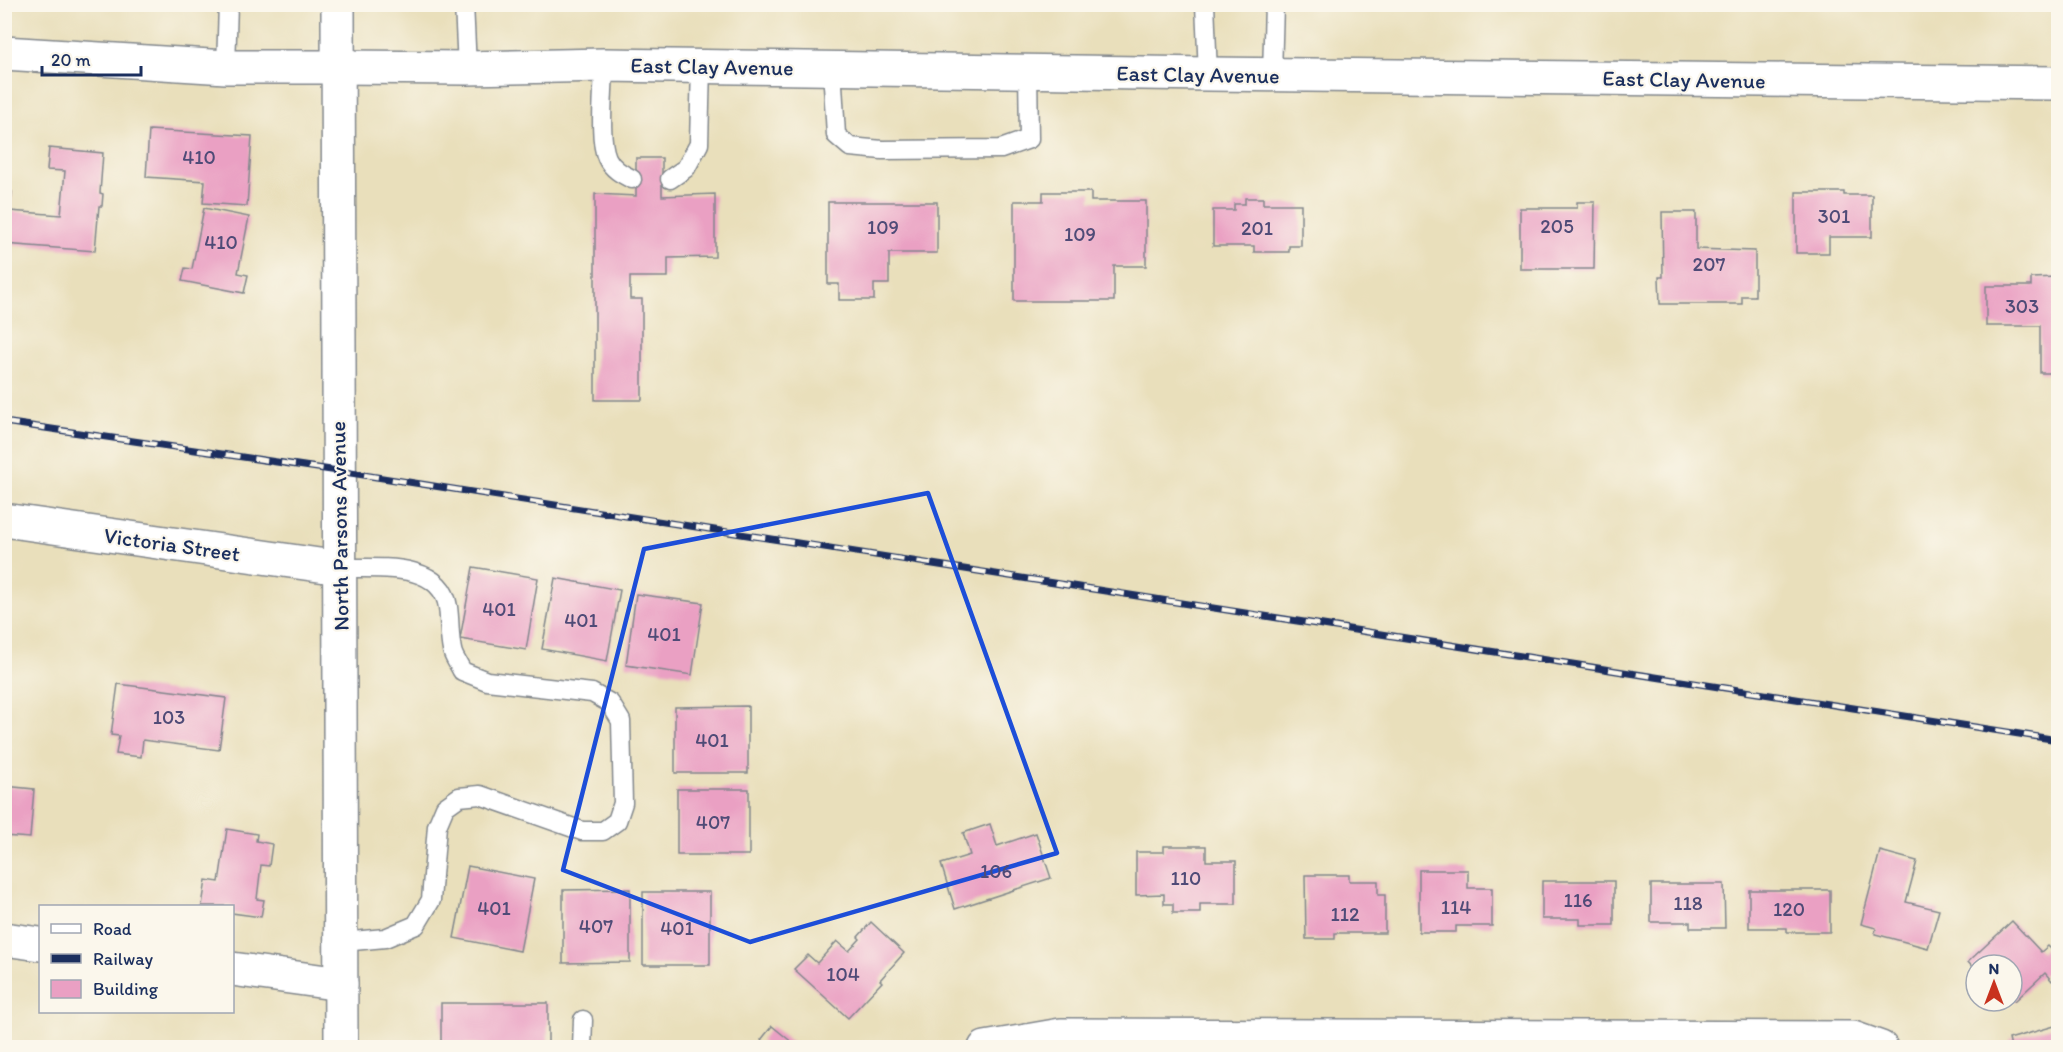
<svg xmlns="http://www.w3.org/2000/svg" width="2063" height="1052" font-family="Itim,sans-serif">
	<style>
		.building { fill: #eaa0c3 }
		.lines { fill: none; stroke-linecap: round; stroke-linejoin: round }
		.service-casing { stroke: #82878c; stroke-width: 21 }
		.minor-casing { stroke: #82878c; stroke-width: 36 }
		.tertiary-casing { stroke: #82878c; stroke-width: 36 }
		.secondary-casing { stroke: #82878c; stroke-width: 36 }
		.service { stroke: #fff; stroke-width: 18 }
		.minor { stroke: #fff; stroke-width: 33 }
		.tertiary { stroke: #fff; stroke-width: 33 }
		.secondary { stroke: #fff; stroke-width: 33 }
		.rail-casing { stroke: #1b2f5e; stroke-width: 7 }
		.rail { stroke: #fbf7ec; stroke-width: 4.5; stroke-dasharray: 14; stroke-linecap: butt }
		.marked { fill: none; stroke: #1d4ed8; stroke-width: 4.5; stroke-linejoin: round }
		.labels { text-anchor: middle; stroke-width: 4.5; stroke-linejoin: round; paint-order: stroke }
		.number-label { font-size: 20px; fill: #4f4b77 }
		.street-label { font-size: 22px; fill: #1b2f5e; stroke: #fbf7ec }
	</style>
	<rect width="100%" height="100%" fill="#fbf7ec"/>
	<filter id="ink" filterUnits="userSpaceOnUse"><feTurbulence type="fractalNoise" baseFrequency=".0167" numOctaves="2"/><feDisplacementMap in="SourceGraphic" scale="12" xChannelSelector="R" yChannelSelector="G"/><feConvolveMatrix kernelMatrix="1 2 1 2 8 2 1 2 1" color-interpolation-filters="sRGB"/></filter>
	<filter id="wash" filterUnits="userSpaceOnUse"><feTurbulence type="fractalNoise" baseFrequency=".008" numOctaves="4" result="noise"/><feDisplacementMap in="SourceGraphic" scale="24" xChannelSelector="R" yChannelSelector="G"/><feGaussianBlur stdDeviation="1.35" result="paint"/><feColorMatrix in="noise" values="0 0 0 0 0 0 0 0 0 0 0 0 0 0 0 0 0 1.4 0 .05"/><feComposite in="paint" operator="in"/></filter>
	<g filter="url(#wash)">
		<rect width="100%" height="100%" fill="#e9dfbb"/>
		<g id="blocks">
			<g class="building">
				<path d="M149,130L252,136L247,206L203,203L205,181L146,177Z"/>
				<path d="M49,148L103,153L100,193L103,194L102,206H99L95,251L4,244V192H12L10,211L61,215L65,171L47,170Z"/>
				<path d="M636,158H662V196L715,194V257L668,258V277H630V299H642V400H595V194L636,196Z"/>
				<path d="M1043,192H1091V201H1146V266H1114V301H1014V201H1043Z"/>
				<path d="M1796,192H1844V195H1872V237H1829V253H1796Z"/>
				<path d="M1245,198H1263V204H1301V246H1289V252H1254V246H1213V210H1234V204H1245Z"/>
				<path d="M828,202H937V253H889V284H874V300H839V284H828Z"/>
				<path d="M1577,202H1595L1594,269H1520V208H1577Z"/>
				<path d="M204,208L249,217L238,273L248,275L244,293L182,281L185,268L192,269Z"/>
				<path d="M1662,212H1696V249L1755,251V296H1742V304H1660L1659,277H1663Z"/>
				<path d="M2057,277L2058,373H2040V326H1986V286H2031V278Z"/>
				<path d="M473,567L538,578L526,650L460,639Z"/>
				<path d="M555,578L620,590L607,661L542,649Z"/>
				<path d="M636,594L703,603L692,675L626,665Z"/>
				<path d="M118,684L226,698L219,750L143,740L141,757L116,754L119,736L111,735Z"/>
				<path d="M748,706V773H675V707Z"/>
				<path d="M4,786L34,789L30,838L4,836Z"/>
				<rect x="677" y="789" width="72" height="66"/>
				<path d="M990,824L997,846L1036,833L1051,878L955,909L941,864L970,855L963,833Z"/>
				<path d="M227,829L257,834L256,841L272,844L269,866L261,865L257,899L264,900L261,917L232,913V906H202L206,880L219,882Z"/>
				<path d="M1164,846H1206V861H1236V904H1200V913H1173V904H1164V894L1136,895V852H1164Z"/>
				<path d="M1880,851L1917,861L1906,902L1939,910L1928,948L1875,934L1876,928L1861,924Z"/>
				<path d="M468,866L534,879L520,951L454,938Z"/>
				<path d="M1419,870H1468V888H1492V926H1456V932H1419Z"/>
				<path d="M1305,875H1349V881H1378V895H1385V933H1335V939H1306Z"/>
				<path d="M1542,881H1614V925H1580V919H1542Z"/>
				<path d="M1651,884H1724L1725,928H1690V922H1651Z"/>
				<path d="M630,889V962L563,963V890Z"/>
				<path d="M1749,890H1830V932H1787V928H1749Z"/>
				<rect x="643" y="892" width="67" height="73"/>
				<path d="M2012,921L2041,952L2048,946L2052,950L2058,944V975L2052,981L2045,973L2015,1001L2012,998V965H1976V971L1968,962Z"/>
				<path d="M871,922L904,953L880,980L882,982L848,1018L794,969L808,955L817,963L837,941L849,951L860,939L858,937Z"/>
				<path d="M441,1003H548V1048H478V1044H441Z"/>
				<path d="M2058,1025V1048H2011L2009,1039Z"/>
				<path d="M772,1026L799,1048H759L763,1042L761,1040Z"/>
			</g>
		</g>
	</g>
	<g filter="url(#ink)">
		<use href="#blocks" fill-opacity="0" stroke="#82878c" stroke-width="1.5"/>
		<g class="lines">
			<defs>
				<g id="service">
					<path d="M464,4L467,68"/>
					<path d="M1205,4L1208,74"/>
					<path d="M604,65C604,88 598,139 607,158C612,169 622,174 632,179"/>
					<path d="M226,67L228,4"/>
					<path d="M832,68L836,135L850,147L882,150L1001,149L1029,139L1028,71"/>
					<path d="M1272,75L1274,4"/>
					<path d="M670,179L686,168L699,144L701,66"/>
					<path d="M340,568C375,569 441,560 448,607C450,621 449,636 452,650C453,657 459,664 462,671L487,681L592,693L610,703L621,721L623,803L617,821L603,831H582L480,795L459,797L445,807L437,826L431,900L416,925L385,938L342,942"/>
					<path d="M582,1048L583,1020"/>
				</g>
				<g id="minor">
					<path d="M4,53L226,67H338"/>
					<path d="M4,939L40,944"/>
					<path d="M232,969L341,984"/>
					<path d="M985,1048L1061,1035L1853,1038L1881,1048"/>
				</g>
				<g id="tertiary">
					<path d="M338,67L467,68L604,65L1208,74L2058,83"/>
					<path d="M4,520L340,568"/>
				</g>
				<path id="secondary" d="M338,4L341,1048"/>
			</defs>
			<use href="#service" class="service-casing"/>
			<use href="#minor" class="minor-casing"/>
			<use href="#tertiary" class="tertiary-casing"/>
			<use href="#secondary" class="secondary-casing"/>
			<use href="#service" class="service"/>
			<use href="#minor" class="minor"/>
			<use href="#tertiary" class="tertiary"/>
			<use href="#secondary" class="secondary"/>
			<defs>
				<path id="rail" d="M4,422L338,471L2058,740"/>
			</defs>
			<use href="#rail" class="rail-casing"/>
			<use href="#rail" class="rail"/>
		</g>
	</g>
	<path class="marked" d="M928,493L1057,853L750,942L563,870L644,549Z"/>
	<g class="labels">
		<g class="number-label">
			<text x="199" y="164">410</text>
			<text x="1834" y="223">301</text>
			<text x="1557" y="233">205</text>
			<text x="883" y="234">109</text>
			<text x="1257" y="235">201</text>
			<text x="1080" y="241">109</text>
			<text x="221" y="249">410</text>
			<text x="1709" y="271">207</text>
			<text x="2022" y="313">303</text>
			<text x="499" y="616">401</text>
			<text x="581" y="627">401</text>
			<text x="664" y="641">401</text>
			<text x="169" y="724">103</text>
			<text x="712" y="747">401</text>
			<text x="713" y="829">407</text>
			<text x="996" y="878">106</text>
			<text x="1186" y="885">110</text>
			<text x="1578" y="907">116</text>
			<text x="1688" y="910">118</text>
			<text x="1456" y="914">114</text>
			<text x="494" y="915">401</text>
			<text x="1789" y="916">120</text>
			<text x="1345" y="921">112</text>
			<text x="596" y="933">407</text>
			<text x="677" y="935">401</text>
			<text x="843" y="981">104</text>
		</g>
		<g class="street-label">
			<text transform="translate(712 66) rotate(1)" y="8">East Clay Avenue</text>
			<text transform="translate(1198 74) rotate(1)" y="8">East Clay Avenue</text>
			<text transform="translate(1684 79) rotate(1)" y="8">East Clay Avenue</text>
			<text transform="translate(339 526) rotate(-91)" y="8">North Parsons Avenue</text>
			<text transform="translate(172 544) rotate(8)" y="8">Victoria Street</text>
		</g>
	</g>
	<rect width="2063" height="1052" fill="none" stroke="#fbf7ec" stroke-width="24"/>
	<rect x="39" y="905" width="195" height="108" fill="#fbf7ec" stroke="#a1a7b3" stroke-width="1.5"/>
	<rect x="51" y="924" width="30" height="9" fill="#ffffff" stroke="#a1a7b3" stroke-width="1.5"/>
	<text x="93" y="935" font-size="18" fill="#1b2f5e">Road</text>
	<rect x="51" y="954" width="30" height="9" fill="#1b2f5e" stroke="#a1a7b3" stroke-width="1.5"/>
	<text x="93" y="965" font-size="18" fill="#1b2f5e">Railway</text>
	<rect x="51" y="980" width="30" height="18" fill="#eaa0c3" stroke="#a1a7b3" stroke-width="1.5"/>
	<text x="93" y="995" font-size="18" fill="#1b2f5e">Building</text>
	<g transform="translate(1994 983)"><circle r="28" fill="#fbf7ec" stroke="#a1a7b3" stroke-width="1.5"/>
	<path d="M0-4.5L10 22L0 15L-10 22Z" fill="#c8321e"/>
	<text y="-9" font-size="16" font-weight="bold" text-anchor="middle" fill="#1b2f5e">N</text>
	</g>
	<path d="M42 66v9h99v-9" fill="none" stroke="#1b2f5e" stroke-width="3"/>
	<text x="51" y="66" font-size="18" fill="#1b2f5e" stroke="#fbf7ec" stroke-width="4.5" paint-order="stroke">20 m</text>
</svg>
